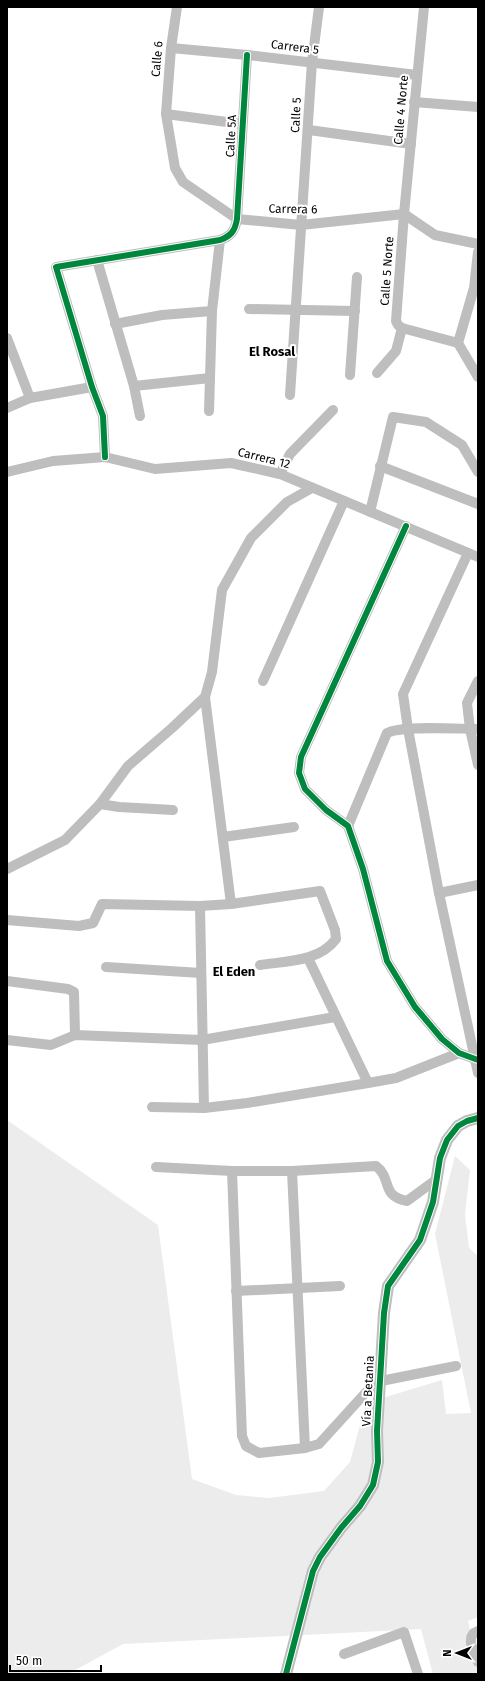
<svg xmlns="http://www.w3.org/2000/svg" width="485" height="1681" font-family="'Fira Sans',sans-serif">
	<style>
		.green { fill: #ececec }
		.lines { fill: none; stroke-linecap: round; stroke-linejoin: round }
		.minor { stroke: #bebebe; stroke-width: 10 }
		.tertiary { stroke: #bebebe; stroke-width: 12 }
		.cycleway-casing { stroke: #fff; stroke-width: 8 }
		.cycleway { stroke: #00873e; stroke-width: 6 }
		.labels { text-anchor: middle; stroke-width: 4; stroke-linejoin: round; paint-order: stroke }
		.street-label { font-size: 12px; fill: #000; stroke: #fff }
		.neighbourhood-label { font-size: 13px; font-weight: bold; fill: #000; stroke: #fff }
	</style>
	<rect width="100%" height="100%" fill="#fff"/>
	<path class="green" d="M7,1120L158,1225L192,1479L236,1495L269,1498L324,1491L350,1462L366,1403L442,1380L446,1414L471,1413L435,1234L455,1156L470,1170L465,1214L469,1248L478,1256V1617L468,1621L478,1660V1674H433L421,1629L123,1644L68,1674H7Z"/>
	<g class="lines">
		<g class="minor">
			<path d="M177,7L171,48L166,114L175,168L183,182L237,219L301,225L404,214L435,235L478,244"/>
			<path d="M424,7L404,214L396,321L398,325L402,328L458,343"/>
			<path d="M171,48L247,55L417,75"/>
			<path d="M414,102L478,107"/>
			<path d="M166,114L242,124"/>
			<path d="M309,130L411,144"/>
			<path d="M97,260L134,386L140,416"/>
			<path d="M249,309L355,311"/>
			<path d="M115,324L162,315L212,311"/>
			<path d="M7,338L30,398"/>
			<path d="M458,343L474,288L478,252"/>
			<path d="M458,343L478,377"/>
			<path d="M377,373L396,351L402,328"/>
			<path d="M350,375L357,277"/>
			<path d="M134,386L210,378"/>
			<path d="M290,395L312,62L319,7"/>
			<path d="M7,408L30,398L92,387"/>
			<path d="M209,411L212,311L220,240"/>
			<path d="M105,457L103,416L92,387L56,267L220,240C231,236 235,231 237,219L247,55"/>
			<path d="M380,466L478,504"/>
			<path d="M7,472L53,461L105,457L155,469L231,463L280,474L478,557"/>
			<path d="M280,474L290,454L333,410"/>
			<path d="M370,512L393,417L426,422L462,445L478,472"/>
			<path d="M406,526L301,757L299,773L305,789L326,810L348,826L363,869L387,961L415,1007L442,1039L459,1053L478,1060"/>
			<path d="M468,553L403,694L408,729L439,893L478,1073"/>
			<path d="M263,681L344,501"/>
			<path d="M478,681L467,703L470,729L478,765"/>
			<path d="M205,697L231,904"/>
			<path d="M100,804L119,807L173,810"/>
			<path d="M348,826L387,733C401,725 459,729 478,729"/>
			<path d="M223,837L294,827"/>
			<path d="M7,869L65,840L100,804L128,766L172,728L205,697L212,672L222,590L251,538L287,502L312,488"/>
			<path d="M439,893L478,885"/>
			<path d="M200,906L204,1108"/>
			<path d="M7,920L79,926L93,923L102,904L200,906L231,904L320,891L335,930L336,939C319,962 286,961 260,965"/>
			<path d="M308,958L368,1083"/>
			<path d="M106,967L201,973"/>
			<path d="M7,981L68,989L74,992L75,1035"/>
			<path d="M7,1040L51,1045L75,1035L202,1040L335,1017"/>
			<path d="M152,1107L204,1108L247,1103L368,1083L396,1078L459,1053"/>
			<path d="M156,1167L232,1171H292L376,1166C393,1179 380,1196 407,1201L437,1179"/>
			<path d="M232,1171L242,1436L246,1446L259,1453L305,1448L319,1444L369,1389L381,1381L456,1366"/>
			<path d="M292,1171L305,1448"/>
			<path d="M236,1291L340,1286"/>
			<path d="M478,1631C464,1636 474,1651 478,1662"/>
			<path d="M344,1654L404,1632L418,1674"/>
		</g>
		<path class="tertiary" d="M286,1674L313,1571L320,1557L341,1528L360,1506L373,1485L378,1462L377,1431L384,1313L388,1286L420,1240L433,1202L440,1158L447,1140L458,1126L467,1121L478,1118"/>
		<defs>
			<g id="cycleway">
				<path d="M105,457L103,416L92,387L56,267L220,240C231,236 235,231 237,219L247,55"/>
				<path d="M406,526L301,757L299,773L305,789L326,810L348,826L363,869L387,961L415,1007L442,1039L459,1053L478,1060"/>
				<path d="M286,1674L313,1571L320,1557L341,1528L360,1506L373,1485L378,1462L377,1431L384,1313L388,1286L420,1240L433,1202L440,1158L447,1140L458,1126L467,1121L478,1118"/>
			</g>
		</defs>
		<use href="#cycleway" class="cycleway-casing"/>
		<use href="#cycleway" class="cycleway"/>
	</g>
	<g class="labels">
		<g class="street-label">
			<text transform="translate(295 47) rotate(7)" y="4">Carrera 5</text>
			<text transform="translate(157 59) rotate(-85)" y="4">Calle 6</text>
			<text transform="translate(401 110) rotate(-85)" y="4">Calle 4 Norte</text>
			<text transform="translate(296 115) rotate(-87)" y="4">Calle 5</text>
			<text transform="translate(231 136) rotate(-87)" y="4">Calle 5A</text>
			<text transform="translate(293 209) rotate(1)" y="4">Carrera 6</text>
			<text transform="translate(387 271) rotate(-86)" y="4">Calle 5 Norte</text>
			<text transform="translate(264 458) rotate(14)" y="4">Carrera 12</text>
			<text transform="translate(368 1391) rotate(-87)" y="4">Vía a Betania</text>
		</g>
		<g class="neighbourhood-label">
			<text x="272" y="356">El Rosal</text>
			<text x="234" y="976">El Eden</text>
		</g>
	</g>
	<rect width="485" height="1681" fill="none" stroke="#000000" stroke-width="16"/>
	<g transform="translate(457 1653) rotate(270)" stroke="#ffffff" stroke-width="3" paint-order="stroke">
	<path d="M0-3L7 15L0 10L-7 15Z" fill="#000000"/>
	<text y="-6" font-size="11" font-weight="bold" text-anchor="middle" fill="#000000">N</text>
	</g>
	<path d="M10 1665v6h91v-6" fill="none" stroke="#000000" stroke-width="2"/>
	<text x="16" y="1665" font-size="12" fill="#000000" stroke="#ffffff" stroke-width="3" paint-order="stroke">50 m</text>
</svg>
